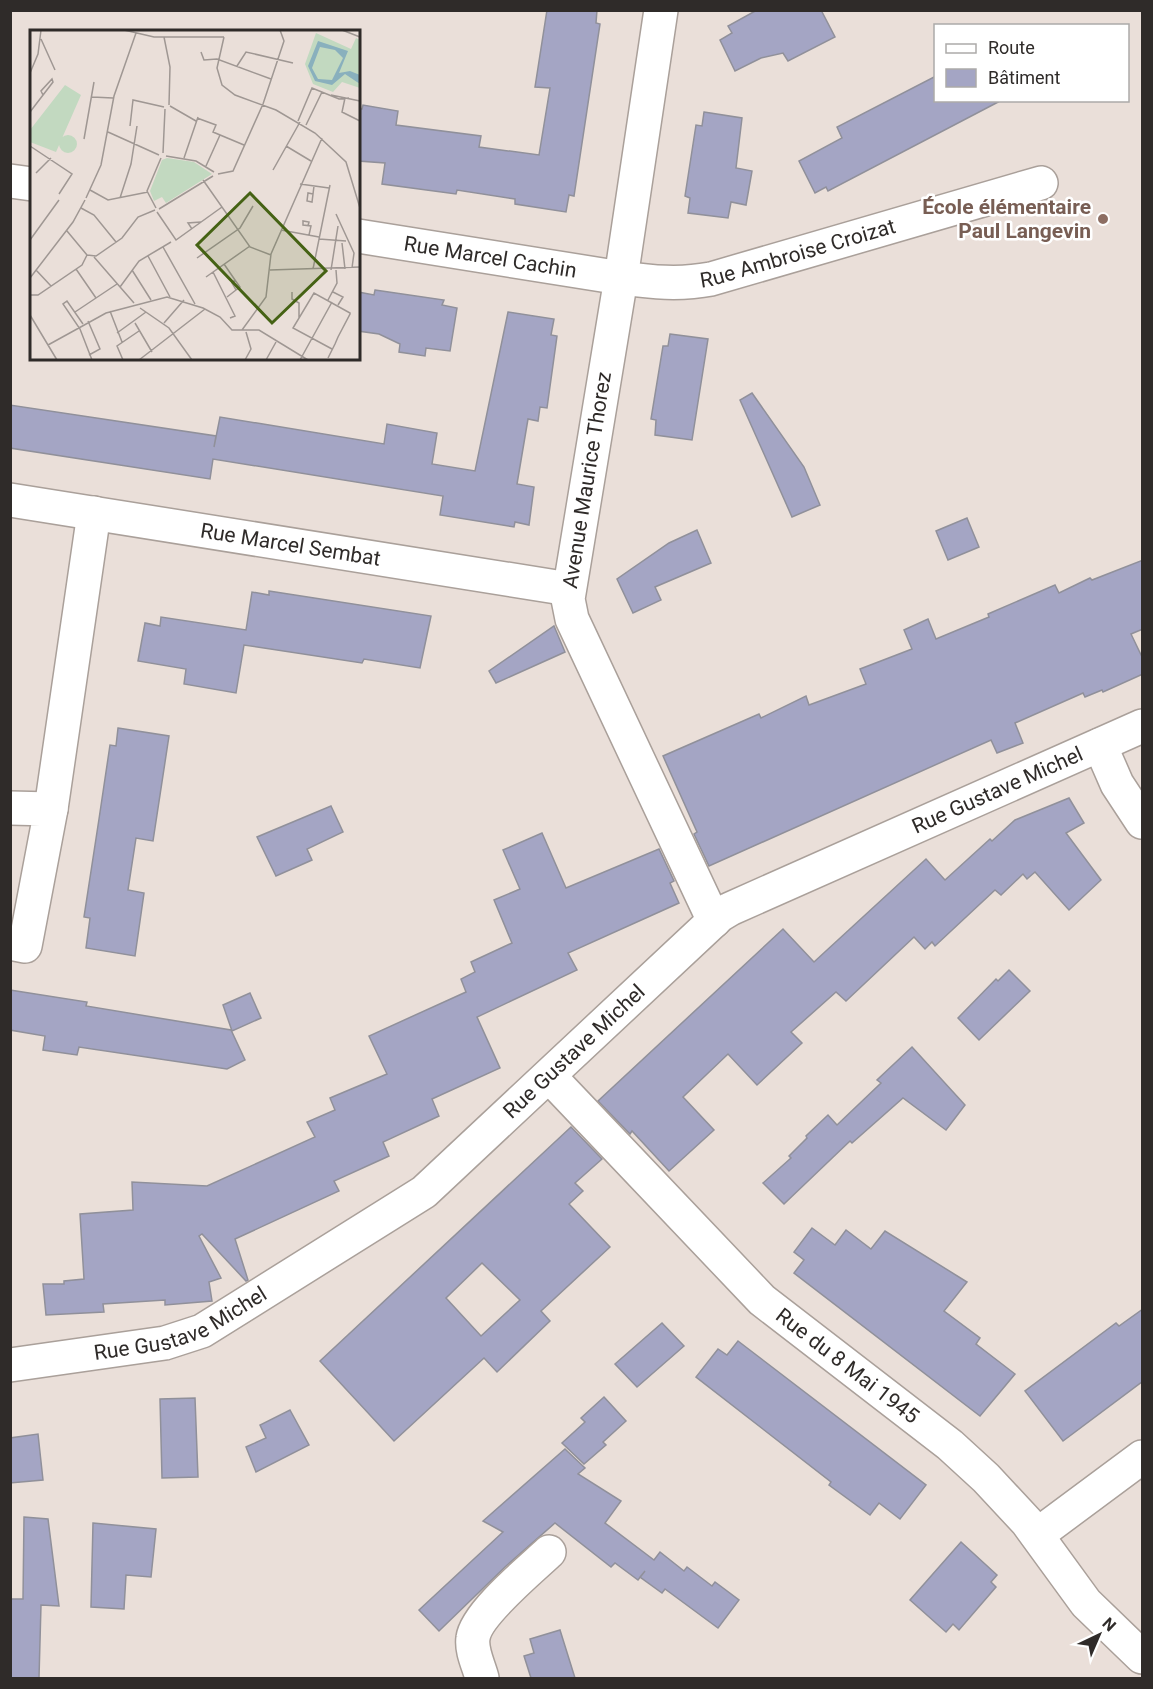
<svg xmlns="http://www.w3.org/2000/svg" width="1153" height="1689" font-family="Roboto,sans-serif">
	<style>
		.building { fill: #a4a5c4; stroke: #90909a; stroke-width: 1.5; fill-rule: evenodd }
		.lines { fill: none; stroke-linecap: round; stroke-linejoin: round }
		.minor-casing { stroke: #aaa09a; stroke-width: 36 }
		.minor { stroke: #fff; stroke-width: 33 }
		.education-dot { fill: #8d6e63; stroke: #fff; stroke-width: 2 }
		.labels { text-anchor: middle; stroke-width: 5; stroke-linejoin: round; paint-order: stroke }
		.education-label { font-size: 21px; font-weight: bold; fill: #785e54; stroke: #fff; text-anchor: end }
		.street-label { font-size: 21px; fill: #2f2b29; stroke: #fff }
		.inset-road { fill: none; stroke: #9f9793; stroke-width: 1.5 }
		.view { fill: #456214; fill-opacity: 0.15; stroke: #456214; stroke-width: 3 }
		.inset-edge { fill: none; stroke: #2f2b29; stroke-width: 3 }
	</style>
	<rect width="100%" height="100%" fill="#eadfd9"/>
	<g class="building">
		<path d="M547,10H597L596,23L600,24L574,196L569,195L566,212L515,204V199L457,190L456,194L382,184L385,163L358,161V109H362L363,105L398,111L396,125L481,136L479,147L539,155L550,88L535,87Z"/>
		<path d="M757,10H821L835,37L788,61L783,53L761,58L735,71L720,40L732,33L728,26Z"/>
		<path d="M936,76V100H1002L828,191L826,187L815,193L799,161L842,138L837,127Z"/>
		<path d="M704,112L742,118L736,168L752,171L746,205L731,202L728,218L688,213L690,198L685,196L696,125L702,126Z"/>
		<path d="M375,290L444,300L442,305L457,308L450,351L426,348L425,356L399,352L400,344L379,334L358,331V292L374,295Z"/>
		<path d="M508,312L554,319L551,335L557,336L547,408L540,407L538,421L528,419L517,484L534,487L529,525L515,522L514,527L440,515L443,496L213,459L210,479L10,448V405L216,436L214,447L220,417L384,444L387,424L437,433L432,464L475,471Z"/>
		<path d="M670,334L708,339L692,440L655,435L656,420L651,419L663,346H668Z"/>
		<path d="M752,393L804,467L820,505L792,517L740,400Z"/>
		<path d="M967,518L979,547L948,560L936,531Z"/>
		<path d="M697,530L711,563L655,587L661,600L633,613L617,579L669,543Z"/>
		<path d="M1143,560V629L1131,634L1143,659V674L1103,692L1102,690L1085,697L1083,693L1015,723L1023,743L997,753L991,740L709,866L694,834L697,832L663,756L759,714L761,718L806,696L809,705L866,684L860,669L912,649L904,630L928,619L936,639L989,617L988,614L1055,585L1059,593L1090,578L1092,580Z"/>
		<path d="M269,591L431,616L420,668L364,659L362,663L244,645L236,693L184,684L186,669L138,661L145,623L160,626L161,617L246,630L252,592L269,595Z"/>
		<path d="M554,626L565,652L496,683L489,671Z"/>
		<path d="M118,728L169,736L153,841L136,838L128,890L144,893L135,956L86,948L90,918L84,917L99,819L110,745L116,746Z"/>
		<path d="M1069,798L1084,823L1066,833L1101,880L1069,910L1035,872L1027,879L1023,874L1001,895L995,890L935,946L932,942L925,949L914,937L846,1001L836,992L791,1032L802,1043L757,1085L728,1054L683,1097L714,1130L669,1171L632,1131L630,1134L598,1101L783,929L814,962L926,859L945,880L990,839L992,841L1015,820Z"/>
		<path d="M331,806L343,832L307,849L312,860L276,876L257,837Z"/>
		<path d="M542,833L566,888L659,849L674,881L670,883L679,903L568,953L577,970L477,1017L500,1068L432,1099L439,1116L383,1142L389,1156L334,1181L339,1191L235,1239L248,1280L246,1281L202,1234L199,1236L221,1278L209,1282L212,1301L165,1305V1300L103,1304L104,1312L46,1315L43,1284H64V1281L84,1279L80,1214L133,1210L132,1182L207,1186L315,1137L307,1122L335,1110L330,1098L387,1074L369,1036L466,992L461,979L475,972L471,962L512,943L494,900L520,889L503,850Z"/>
		<path d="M1009,970L1030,991L979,1040L958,1018L996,979L998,981Z"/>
		<path d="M10,990L87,1002L86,1006L231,1030L245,1060L227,1069L79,1047L77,1055L43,1050L45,1036L10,1030Z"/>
		<path d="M250,993L261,1018L232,1031L223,1005Z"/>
		<path d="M912,1047L965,1105L946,1130L903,1098L852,1143L850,1141L784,1204L763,1183L791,1158L789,1156L807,1138L806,1136L828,1115L837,1125L881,1083L877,1080Z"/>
		<path d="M571,1127L602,1159L575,1183L583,1191L569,1204L610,1247L541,1311L550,1321L497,1372L484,1358L394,1441L320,1361ZM482,1263L520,1300L481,1336L446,1298Z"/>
		<path d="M812,1228L835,1245L846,1230L871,1249L885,1231L967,1282L944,1311L980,1338L976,1344L1015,1374L980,1416L794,1273L804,1260L794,1252Z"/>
		<path d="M1143,1309V1381L1063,1441L1025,1391L1116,1323L1119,1326Z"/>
		<path d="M662,1323L684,1346L637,1387L615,1364Z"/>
		<path d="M738,1341L926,1485L900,1519L879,1503L870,1515L829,1485L831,1482L696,1377L718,1349L727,1355Z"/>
		<path d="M604,1397L626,1421L603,1442L606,1445L584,1464L562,1443L585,1422L581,1418Z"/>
		<path d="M195,1398L198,1477L162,1478L160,1399Z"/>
		<path d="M290,1410L309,1445L256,1472L246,1447L266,1438L260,1425Z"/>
		<path d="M38,1434L43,1480L10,1483V1438Z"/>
		<path d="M565,1449L585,1468L578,1474L621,1501L605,1523L654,1560L660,1552L684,1571L687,1567L712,1586L715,1582L739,1600L718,1628L665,1589L662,1593L640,1577L645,1571L638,1580L615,1563L611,1567L555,1523L505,1567L439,1631L419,1610L503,1532L483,1521Z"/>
		<path d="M24,1517L48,1519L59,1606L41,1605L39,1678H10V1599H23Z"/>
		<path d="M93,1523L156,1529L151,1577L126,1575L124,1609L91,1607Z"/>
		<path d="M961,1542L997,1575L991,1582L996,1587L959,1630L953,1624L946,1632L910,1600Z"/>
		<path d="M560,1630L575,1678H531L524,1656L534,1653L530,1639Z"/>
	</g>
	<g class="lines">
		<defs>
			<g id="minor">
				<path d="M661,10L621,278L568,599L572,619L714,921"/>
				<path d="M10,181L32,184"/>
				<path id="s1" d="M358,236L621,278C652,282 679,285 711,279L1041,183"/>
				<path id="s2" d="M10,500L569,589"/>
				<path d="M1100,745L1117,784L1142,822"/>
				<path d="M10,808L51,809L25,946L10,943"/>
				<path d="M51,809L94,513"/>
				<path id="s3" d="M549,1076L762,1300L950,1445L986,1478L1027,1522L1086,1603L1142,1657"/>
				<path id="s4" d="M10,1365L165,1343L202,1331L424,1192L720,915L730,909L1142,726"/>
				<path d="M1037,1535L1142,1457"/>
				<path d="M482,1678C479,1666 471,1651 473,1638C476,1614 531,1569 549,1552"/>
			</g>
		</defs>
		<use href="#minor" class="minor-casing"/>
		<use href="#minor" class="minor"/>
	</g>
	<circle class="education-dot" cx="1103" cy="219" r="6"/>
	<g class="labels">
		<g class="education-label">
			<text x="1091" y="214">École élémentaire<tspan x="1091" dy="24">Paul Langevin</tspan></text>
		</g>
		<g class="street-label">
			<text dy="7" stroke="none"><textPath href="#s1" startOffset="447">Rue Ambroise Croizat</textPath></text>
			<text dy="7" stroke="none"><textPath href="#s1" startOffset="134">Rue Marcel Cachin</textPath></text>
			<text transform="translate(587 480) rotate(-81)" y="7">Avenue Maurice Thorez</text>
			<text dy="7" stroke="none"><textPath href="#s2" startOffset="284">Rue Marcel Sembat</textPath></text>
			<text dy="7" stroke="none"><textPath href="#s4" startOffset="1167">Rue Gustave Michel</textPath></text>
			<text dy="7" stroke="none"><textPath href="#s4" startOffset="663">Rue Gustave Michel</textPath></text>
			<text dy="7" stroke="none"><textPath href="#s4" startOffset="177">Rue Gustave Michel</textPath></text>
			<text dy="7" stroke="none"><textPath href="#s3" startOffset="417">Rue du 8 Mai 1945</textPath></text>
		</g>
	</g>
	<g transform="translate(30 30)">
		<rect width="330" height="330" fill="#eadfd9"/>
		<path d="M286,3L321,19L326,8L330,10V58L312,52L303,62L283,54L275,34ZM35,55L51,65L26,122L0,112V100ZM29 114a9 9 0 1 1 18 0a9 9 0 1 1-18 0ZM137,128L164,132L182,144L136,173L132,167L124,171L120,161L132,130Z" fill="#c2d9c0"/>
		<path d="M288,11L318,21L309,43L320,41L330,45V54L315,44L302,55L285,51L278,36ZM290,17L305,20L313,28L302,50L288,49L282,38Z" fill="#89b0bd" fill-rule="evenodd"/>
		<path class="inset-road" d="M94,0L124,7H194M312,0L330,7M134,7L140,37L139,75M194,7L187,38L192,55L205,65L246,80L285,103L316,132L330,178M11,9L25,40M171,22L174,30L187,29L241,49M207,36L216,22L263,33M0,43L8,24L11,0M301,65L330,71M62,67L83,68M315,68L312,82L330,91M140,76L166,91M0,82L23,52L22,49L11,61L13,65M167,88L186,95L183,102L214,115M268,91L282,58L309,69L319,68M276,95L292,62M100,96L103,70L134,77M78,102L129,125M54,109L64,52M0,116L42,144L29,164M256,116L281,131M133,123L135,79M136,126L166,131L184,142M154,128L168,87M176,136L190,105M243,140L270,92M6,143L21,128M188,144L203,141L233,74L254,11L250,0M173,150L220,217L241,225M270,154L299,158M60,160L78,170L118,162M283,164L278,163L277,171L282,172L284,156M56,168L71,135L84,66L106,3M90,168L101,134L107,96M51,178L64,185L86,212M126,178L117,161L131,128M129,179L183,146M127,182L146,210L192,177M306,184L324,223L322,238M278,196L279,192L273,191V195L281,196L279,205M162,199L158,193L171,192M251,200L289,207M37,201L57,225M289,209L316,211M0,210L29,170M312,213L315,239M133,217L165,274M57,225L66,226L92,208L108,187L125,180M118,226L140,267M64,227L104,273M167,228L210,198L223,176M194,234L205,250M46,239L66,268M283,239L300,155M6,240L21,256M102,240L121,270M240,240L330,237M301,240L308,196M183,242L205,286L200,288M176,247L220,216M0,248L43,192L55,170M90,257L109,231L141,212M262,262V269L269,273V288M303,262L313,267L308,275M0,265H8L52,235L57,225M197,267L206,260L210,257L205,250L202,253L206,260M298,270L307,253L306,240M110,278L139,298L162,330M80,281L92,312M45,282L87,254M0,285L27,330M58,291L70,319L59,325M105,293L122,322M134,293L154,270M53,294L37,271L33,274L50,299L62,330M212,300L236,267L241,224L292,108M87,303L116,282M18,315L76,283L137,267L173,278L190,287L202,300H229L278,330M298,328L305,314L308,307L320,284V283L284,263L263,298L302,319M93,330L87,316L109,301M109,330L175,279M215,330L221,319L216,302M236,330L246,312M270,330L302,272"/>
		<path class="view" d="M220,163L296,241L242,293L167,215Z"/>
		<rect width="330" height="330" class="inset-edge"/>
	</g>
	<rect width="1153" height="1689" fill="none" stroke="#2f2b29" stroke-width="24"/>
	<rect x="934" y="24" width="195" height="78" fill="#ffffff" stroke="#acaaa9" stroke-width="1.5"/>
	<rect x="946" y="44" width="30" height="9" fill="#ffffff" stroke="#acaaa9" stroke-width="1.5"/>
	<text x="988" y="54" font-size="18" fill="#2f2b29">Route</text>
	<rect x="946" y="69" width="30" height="18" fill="#a4a5c4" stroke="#acaaa9" stroke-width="1.5"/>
	<text x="988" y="84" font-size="18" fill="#2f2b29">Bâtiment</text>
	<g transform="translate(1099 1635) rotate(44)" stroke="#ffffff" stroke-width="4.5" paint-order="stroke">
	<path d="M0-4.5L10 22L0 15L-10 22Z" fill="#2f2b29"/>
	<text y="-9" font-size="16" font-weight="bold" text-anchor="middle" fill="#2f2b29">N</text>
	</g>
</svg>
